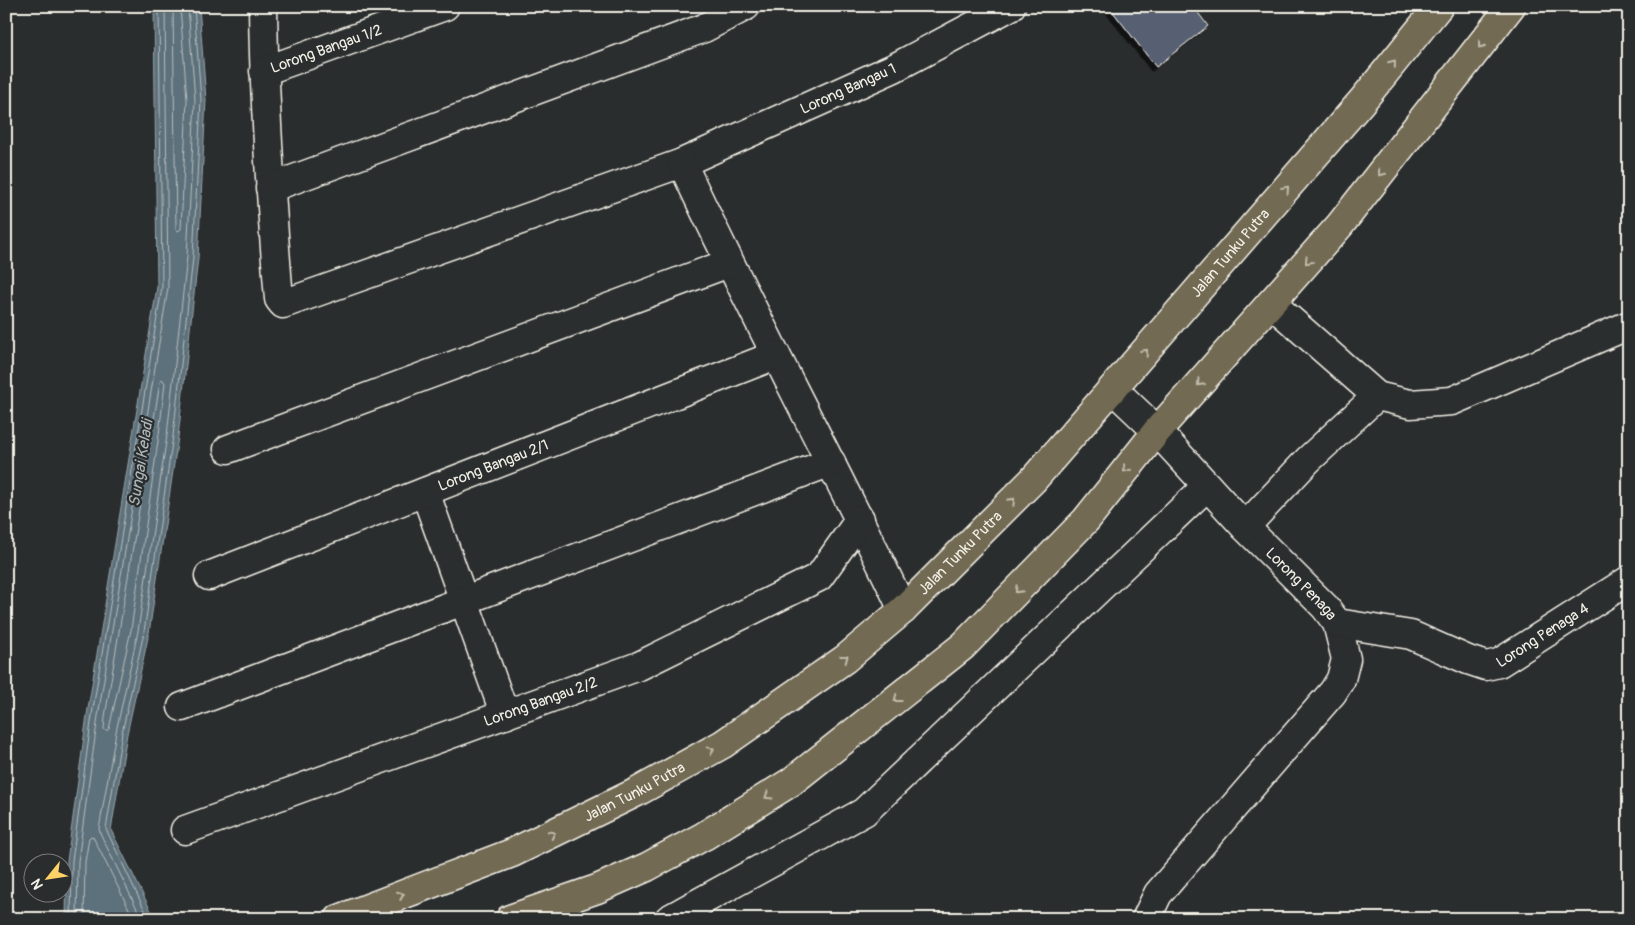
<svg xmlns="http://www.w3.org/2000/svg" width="1635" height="925" font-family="Pangolin,sans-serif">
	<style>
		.water { fill: #5d717c; stroke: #99a4a7 }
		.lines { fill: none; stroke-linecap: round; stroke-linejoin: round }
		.shore { stroke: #b8bebd; stroke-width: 1 }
		.building { fill: #576172; stroke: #f4f1e8; filter: url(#shadow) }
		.minor-casing { stroke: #f4f1e8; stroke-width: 31 }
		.major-casing { stroke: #f4f1e8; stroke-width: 31 }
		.minor { stroke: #2a2d2e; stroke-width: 28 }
		.major { stroke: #736b52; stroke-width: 28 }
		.oneway { stroke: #c0bbac }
		.labels { text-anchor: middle; stroke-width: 4.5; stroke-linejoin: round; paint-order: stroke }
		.street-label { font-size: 15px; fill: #f4f1e8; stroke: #2a2d2e }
		.water-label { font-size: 16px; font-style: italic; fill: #b0b7b7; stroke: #2a2d2e }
	</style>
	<defs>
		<filter id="shadow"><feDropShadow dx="-4.5" dy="4.5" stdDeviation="0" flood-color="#0009"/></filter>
	</defs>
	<rect width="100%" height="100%" fill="#2a2d2e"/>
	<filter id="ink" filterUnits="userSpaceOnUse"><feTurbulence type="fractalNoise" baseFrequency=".02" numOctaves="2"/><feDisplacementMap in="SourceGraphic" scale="10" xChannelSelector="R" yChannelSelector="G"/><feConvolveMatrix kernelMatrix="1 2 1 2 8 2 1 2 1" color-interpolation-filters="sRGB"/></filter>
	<g filter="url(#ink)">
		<path class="water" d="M154,6H199L206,100L198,258L178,437L149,633L127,734L111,830L155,919H66L67,861L87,715L157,287Z"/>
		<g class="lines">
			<g class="shore">
				<path d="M173,6L176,229L178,231L181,229L187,100L180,6"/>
				<path d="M163,380L165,383L159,434L131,630L109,729L106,731L104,729L105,717L160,382Z"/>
				<path d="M71,919L72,861L92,715L162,287L159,6"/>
				<path d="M77,919L78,861L98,716L168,288L165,6"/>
				<path d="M84,919L85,862L89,838L91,836L93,837L134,919"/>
				<path d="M142,919L101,835L99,829L116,732L138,631L167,435L187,257L195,100L188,6"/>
				<path d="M149,919L106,829L122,733L144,632L173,436L193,258L201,100L194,6"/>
			</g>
		</g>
		<path class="building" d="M1112,6H1193L1208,26L1156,67L1110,8Z"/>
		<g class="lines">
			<defs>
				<g id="minor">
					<path id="s1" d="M263,6C264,104 271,202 279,299L283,304L682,163L894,68L1011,6"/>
					<path id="s2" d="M264,71L445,6"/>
					<path d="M682,163C752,314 832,460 903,610"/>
					<path d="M270,188L704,28L746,6"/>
					<path d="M1271,303L1377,396L1410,404L1452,401L1629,325"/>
					<path id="s3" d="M1113,389L1157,431L1245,527L1325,607L1337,623L1346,659L1341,679L1333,692L1158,894L1146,919"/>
					<path d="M228,449L729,263"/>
					<path d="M425,492L505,715"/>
					<path d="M1245,527L1308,460L1377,396"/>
					<path id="s4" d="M209,576L776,355"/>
					<path id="s5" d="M1337,623L1411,635L1468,660L1486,666L1499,663L1629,580"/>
					<path d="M182,707L831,462"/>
					<path id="s6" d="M185,830L639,666L819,577L860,519"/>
					<path d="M669,919L864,812L1207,486"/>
				</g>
				<g id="major">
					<path id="s7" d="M339,919L512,853L637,792L723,744L845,659L903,610L1033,480L1362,101L1439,6"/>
					<path d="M510,919L597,889L647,867L704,836L791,782L963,646L1086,520L1157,431L1340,225L1511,6"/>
				</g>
			</defs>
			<use href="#minor" class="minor-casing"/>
			<use href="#major" class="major-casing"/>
			<use href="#minor" class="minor"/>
			<use href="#major" class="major"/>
		</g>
		<defs><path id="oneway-chevron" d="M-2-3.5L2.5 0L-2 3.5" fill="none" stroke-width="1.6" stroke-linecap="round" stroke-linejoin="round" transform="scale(1.25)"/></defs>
		<g class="oneway">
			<use href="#oneway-chevron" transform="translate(1481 45) rotate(128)"/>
			<use href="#oneway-chevron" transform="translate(1393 63) rotate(-51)"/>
			<use href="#oneway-chevron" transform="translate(1381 173) rotate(128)"/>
			<use href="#oneway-chevron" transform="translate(1286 189) rotate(-49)"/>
			<use href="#oneway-chevron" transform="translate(1308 261) rotate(132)"/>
			<use href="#oneway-chevron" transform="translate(1145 352) rotate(-49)"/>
			<use href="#oneway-chevron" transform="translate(1200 383) rotate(132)"/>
			<use href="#oneway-chevron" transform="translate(1126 469) rotate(129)"/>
			<use href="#oneway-chevron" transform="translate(1012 501) rotate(-45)"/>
			<use href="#oneway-chevron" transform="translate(1018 590) rotate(134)"/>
			<use href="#oneway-chevron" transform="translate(845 658) rotate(-37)"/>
			<use href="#oneway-chevron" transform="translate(897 699) rotate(142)"/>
			<use href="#oneway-chevron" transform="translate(711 750) rotate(-29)"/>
			<use href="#oneway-chevron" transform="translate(768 796) rotate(148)"/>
			<use href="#oneway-chevron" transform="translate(552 834) rotate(-26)"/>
			<use href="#oneway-chevron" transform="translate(401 895) rotate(-21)"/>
		</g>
	</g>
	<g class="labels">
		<g class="street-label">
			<text dy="5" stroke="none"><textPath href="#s2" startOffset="66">Lorong Bangau 1/2</textPath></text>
			<text dy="5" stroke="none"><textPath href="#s1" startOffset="905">Lorong Bangau 1</textPath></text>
			<text dy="5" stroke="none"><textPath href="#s7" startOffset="1132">Jalan Tunku Putra</textPath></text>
			<text dy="5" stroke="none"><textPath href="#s4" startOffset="305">Lorong Bangau 2/1</textPath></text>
			<text dy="5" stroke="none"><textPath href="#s7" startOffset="728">Jalan Tunku Putra</textPath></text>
			<text dy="5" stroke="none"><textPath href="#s3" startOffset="271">Lorong Penaga</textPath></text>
			<text dy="5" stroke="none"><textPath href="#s5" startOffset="221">Lorong Penaga 4</textPath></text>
			<text dy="5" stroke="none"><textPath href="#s6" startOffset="378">Lorong Bangau 2/2</textPath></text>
			<text dy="5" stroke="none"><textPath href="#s7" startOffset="322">Jalan Tunku Putra</textPath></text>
		</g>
		<g class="water-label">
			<text transform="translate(140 463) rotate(-81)" y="6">Sungai Keladi</text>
		</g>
	</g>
	<rect width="1635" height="925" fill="none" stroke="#2a2d2e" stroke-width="25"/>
	<rect x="12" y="12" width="1610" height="900" fill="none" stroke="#f4f1e8" stroke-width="2" filter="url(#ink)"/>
	<g transform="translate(48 878) rotate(240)"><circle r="24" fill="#2a2d2e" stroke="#7b7b78"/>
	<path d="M0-4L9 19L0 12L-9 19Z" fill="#ffd166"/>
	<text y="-8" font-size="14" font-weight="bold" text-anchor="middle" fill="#f4f1e8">N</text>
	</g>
</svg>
